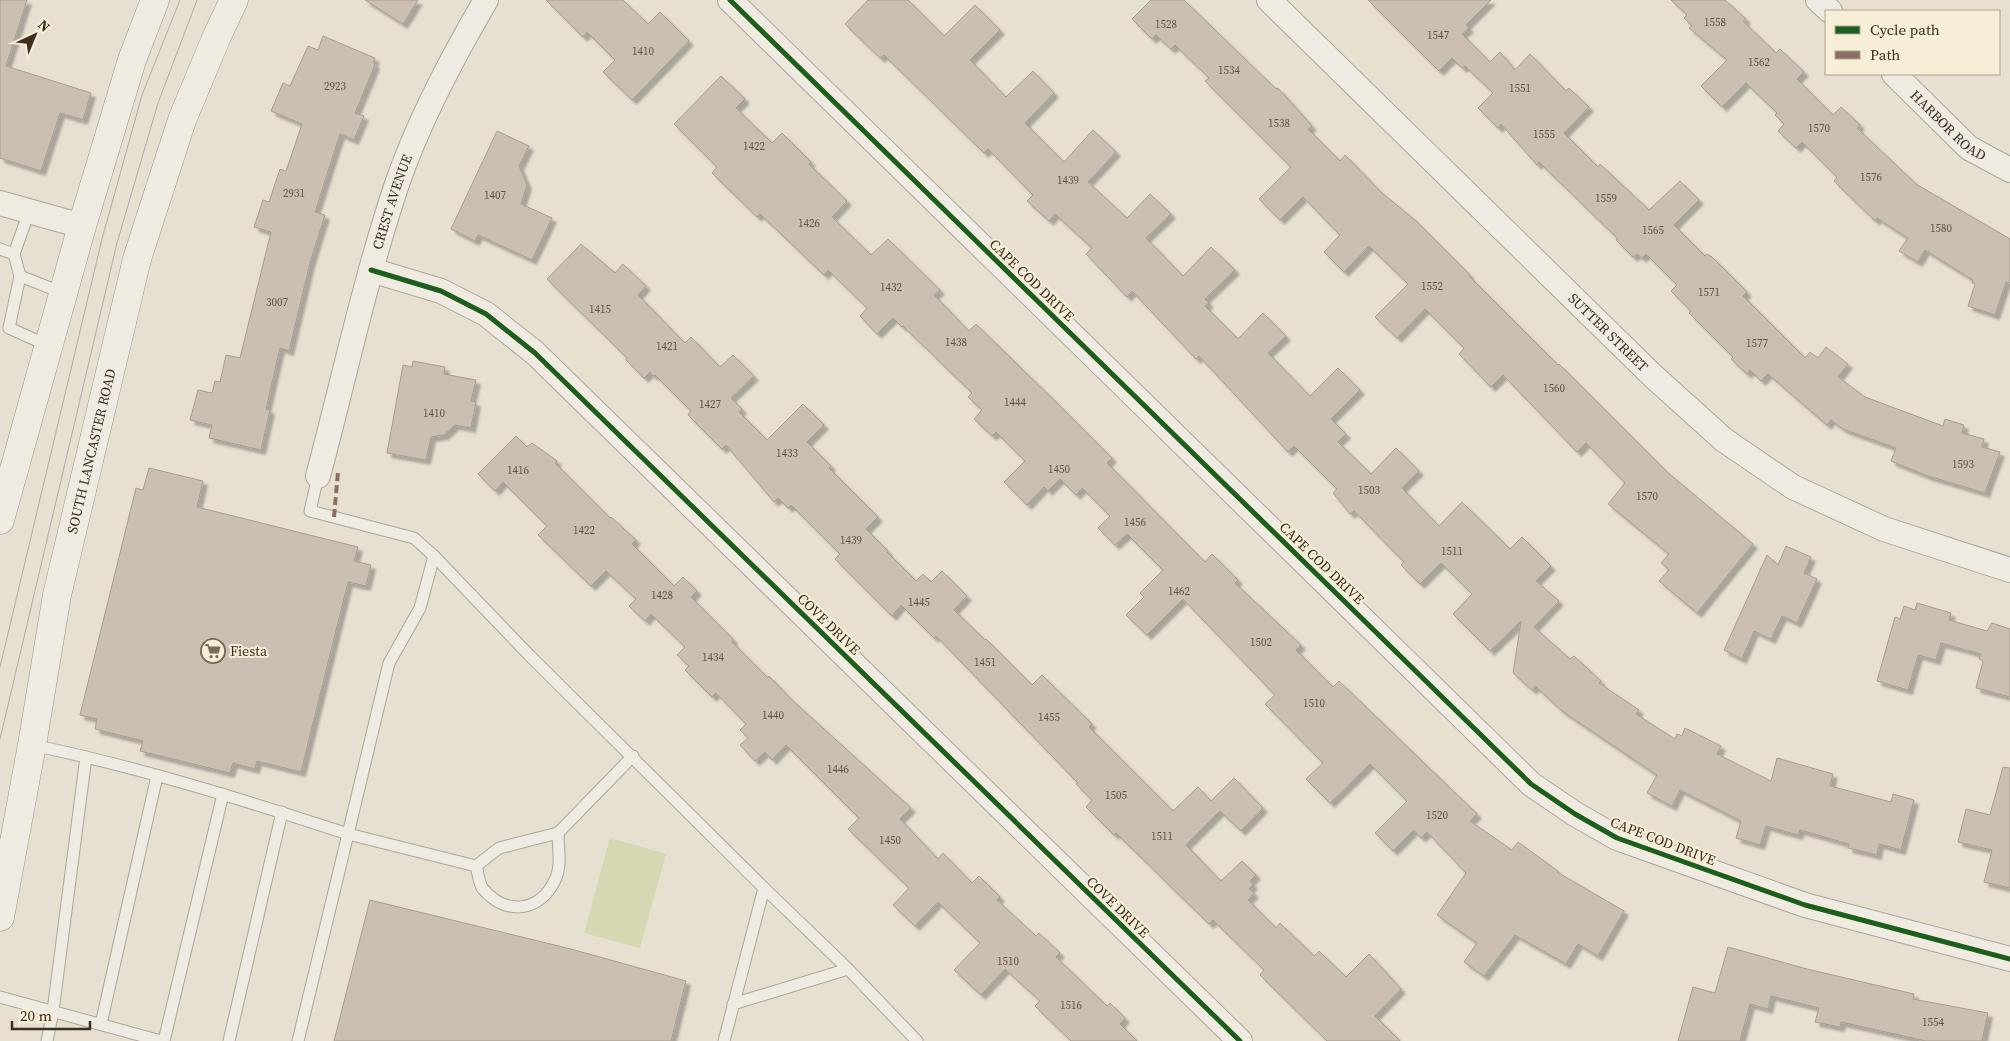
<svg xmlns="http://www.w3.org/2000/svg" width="2010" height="1041" font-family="'Source Serif 4',serif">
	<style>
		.green { fill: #d6d7b3 }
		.building { fill: #cbbfb2; stroke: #a89c90; filter: url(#shadow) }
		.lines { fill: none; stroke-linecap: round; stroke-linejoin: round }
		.lane-casing { stroke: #ada599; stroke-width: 13 }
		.street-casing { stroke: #ada599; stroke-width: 26 }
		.secondary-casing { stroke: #9c958a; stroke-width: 29 }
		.lane { stroke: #efebe3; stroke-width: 11 }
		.street { stroke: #efebe3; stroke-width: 24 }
		.secondary { stroke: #efebe3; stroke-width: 28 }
		.tram { stroke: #afaaa2; stroke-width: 1 }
		.quiet { stroke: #8d6e63; stroke-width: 4; stroke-dasharray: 8 4; stroke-linecap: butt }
		.cycleway-casing { stroke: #f7eed8; stroke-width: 8 }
		.cycleway { stroke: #1b5e20; stroke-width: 5 }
		.labels { text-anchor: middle; stroke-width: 4; stroke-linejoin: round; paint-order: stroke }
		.number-label { font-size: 11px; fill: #605244 }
		.street-label { font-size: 14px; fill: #3d2e20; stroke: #f7eed8 }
		.poi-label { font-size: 14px; fill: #3d2e20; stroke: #f7eed8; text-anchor: start }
	</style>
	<defs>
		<filter id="shadow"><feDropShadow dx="4.5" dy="4.5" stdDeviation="1" flood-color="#0004"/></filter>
	</defs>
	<rect width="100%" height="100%" fill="#e7e0d1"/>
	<path class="green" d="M610,838L666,854L640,948L584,933Z"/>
	<g class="building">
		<path d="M0,0H27L6,66L91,93L83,120L60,113L41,171L0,158Z"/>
		<path d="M365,0H418L403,24Z"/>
		<path d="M546,0H623L648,24L660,12L689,41L632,100L603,72L615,60L587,32L583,37Z"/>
		<path d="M868,0H908L944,36L975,5L1000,30L970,60L1006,97L1033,71L1054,93L1025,123L1064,162L1093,130L1116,152L1088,182L1127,218L1150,194L1171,214L1146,238L1183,276L1211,247L1235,270L1205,299L1209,303L1205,306L1238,339L1263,313L1286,336L1268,353L1310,396L1338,368L1360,390L1331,419L1346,434L1338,442L1371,474L1396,448L1419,471L1402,488L1439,526L1462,502L1510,549L1522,537L1551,566L1536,581L1559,601L1534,627L1570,659L1574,656L1601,681L1599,683L1639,710L1636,714L1675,739L1677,734L1682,736L1685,728L1721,746L1717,754L1771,781L1777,758L1833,774L1830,786L1891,802L1893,794L1914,800L1901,850L1879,844L1877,855L1848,848L1849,844L1800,830L1798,835L1766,826L1760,845L1736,838L1741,821L1680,790L1672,806L1647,793L1657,775L1562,711L1535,686L1532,690L1513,673L1521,621L1490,651L1453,614L1472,594L1441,563L1420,584L1401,565L1404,562L1354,511L1350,514L1333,493L1337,489L1294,446L1288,452L1199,356L1196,359L1132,291L1127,297L1086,254L1092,248L1055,214L1049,221L1027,201L1033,195L988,149L984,153L884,55L880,58L845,24Z"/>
		<path d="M1151,0H1184L1276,89L1278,88L1312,126L1308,129L1340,161L1345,155L1381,192L1416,221L1470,275L1469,276L1558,365L1559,364L1667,472L1753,544L1697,613L1659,581L1669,570L1661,563L1669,554L1608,504L1625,483L1586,443L1577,452L1503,375L1491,387L1459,354L1464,348L1425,309L1397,338L1375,317L1408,284L1369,246L1344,272L1324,252L1340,235L1303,197L1280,220L1259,199L1291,167L1205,81L1209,78L1175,45L1171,49L1156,35L1152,39L1132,19Z"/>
		<path d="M1368,0H1491L1466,25L1469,28L1462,34L1490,62L1500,52L1515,70L1530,54L1566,91L1569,88L1589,107L1564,133L1598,167L1600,164L1649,210L1680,181L1699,200L1674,225L1705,256L1707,254L1712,257L1747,292L1743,296L1805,358L1810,352L1818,358L1826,347L1848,364L1838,377L1865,397L1943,426L1945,419L1964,425L1962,433L1984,439L1982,447L2000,452L1985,493L1928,476L1891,461L1896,448L1843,429L1831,420L1827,425L1768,374L1761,381L1750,370L1747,374L1731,359L1733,357L1689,313L1691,311L1671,291L1677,285L1646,254L1642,258L1637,254L1633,257L1616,240L1618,239L1539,162L1537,165L1501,124L1498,128L1478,108L1493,93L1465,66L1462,68L1452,58L1439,71Z"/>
		<path d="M1671,0H1725L1746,19L1743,21L1776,53L1780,49L1804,72L1797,79L1833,115L1841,107L1860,125L1857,128L1916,184L2010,239V283L2006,282L1995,315L1968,306L1975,284L1972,283L1973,280L1925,250L1918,262L1899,251L1908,238L1877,218L1875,221L1834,181L1837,177L1802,142L1796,148L1778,131L1784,124L1775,115L1777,113L1746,83L1722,107L1701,86L1727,60L1689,28L1692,26L1684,18L1687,15Z"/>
		<path d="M323,36L375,58L373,62L375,65L355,113L364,116L354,140L340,134L315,212L325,215L310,263L289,351L280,348L266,409L270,410L261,450L209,438L212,425L190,420L198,390L212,393L215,381L220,382L226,355L240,358L271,232L254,227L263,200L269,202L280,169L286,171L302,124L271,111L283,83L290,86L308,46L318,50Z"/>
		<path d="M721,76L745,99L736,108L772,143L782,133L811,162L809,164L847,201L832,217L871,255L888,239L940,290L934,295L969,331L976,324L1061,407L1112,458L1107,463L1205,562L1212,554L1238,580L1235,583L1301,645L1296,650L1333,687L1339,681L1477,814L1470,821L1512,850L1518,842L1558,871L1557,872L1624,911L1598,956L1578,944L1566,964L1515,935L1484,976L1464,962L1477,943L1437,915L1466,873L1427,832L1421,838L1414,830L1393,851L1375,833L1407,801L1370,764L1330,803L1306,779L1323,763L1265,704L1275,695L1183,599L1147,635L1126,615L1144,597L1140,593L1163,570L1127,534L1115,545L1098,528L1110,516L1082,488L1076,495L1060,479L1048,491L1044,487L1027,505L1004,482L1025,461L996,432L992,436L974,419L982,410L968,397L972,393L903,326L902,327L893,318L877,334L860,316L867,308L828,270L824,275L760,214L757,217L712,173L717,167L674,124Z"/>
		<path d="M497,131L529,146L519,166L527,185L521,204L552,218L532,260L478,235L475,241L451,229Z"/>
		<path d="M581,244L615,273L623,264L646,286L638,295L685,343L691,337L720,367L733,355L754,376L731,398L742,409L739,412L767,440L803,404L824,425L807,442L831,466L829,468L878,517L866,529L888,551L887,552L916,581L923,574L931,582L942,571L967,596L954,610L985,640L986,639L1032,685L1042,675L1092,724L1089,727L1173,811L1198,787L1211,801L1234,778L1263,808L1241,831L1220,811L1186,845L1221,881L1242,861L1256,875L1250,881L1253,885L1249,889L1254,893L1248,900L1276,928L1280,923L1314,956L1319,951L1346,977L1369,954L1401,989L1375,1016L1400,1041H1327L1260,975L1264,970L1213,920L1209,924L1116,833L1114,835L1086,807L1092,800L1076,784L1078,783L936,636L934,638L901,605L892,616L835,559L840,554L791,505L788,508L778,498L774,502L726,445L722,449L688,415L691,411L655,375L653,376L650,372L644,378L626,360L627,358L547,279Z"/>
		<path d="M413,361L445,367L444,374L476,380L471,401L476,402L471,428L455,425L444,435L431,437L426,460L387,453L403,365L412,367Z"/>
		<path d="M516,436L527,447L532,443L557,461L555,463L610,518L611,517L636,540L632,544L674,586L683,577L697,591L691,597L733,639L732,642L768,678L769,676L791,699L911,808L900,819L938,859L943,853L972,883L979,876L1000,897L997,900L1036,936L1039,933L1060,953L1056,957L1107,1006L1110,1003L1125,1018L1120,1024L1137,1041H1071L1035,1006L1040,1001L1005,969L981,995L954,970L980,943L938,902L915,926L893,905L909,888L848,829L859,818L786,745L772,760L765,752L755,761L740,745L748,738L740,730L746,724L716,693L712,697L685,670L689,666L677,655L685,647L651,614L645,621L629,606L636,599L606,571L591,586L538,535L547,526L503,482L495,491L478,474Z"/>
		<path d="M149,468L203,481L197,507L358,547L354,561L371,565L366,586L348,582L301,772L257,761L255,769L233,763L230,773L140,751L143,741L95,729L97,719L80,715L136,488L143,490Z"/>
		<path d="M1786,546L1811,557L1804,573L1817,579L1797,623L1782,616L1771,639L1754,631L1742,659L1724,650L1767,555L1778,565Z"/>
		<path d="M1917,603L1951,613L1949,620L1987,631L1992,623L2010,629V697L1976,688L1983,661L1979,659L1981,654L1941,643L1936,660L1918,655L1908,690L1877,681L1895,617L1900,619L1904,606L1915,610Z"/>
		<path d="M2003,767L2010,768V888L1984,882L1992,850L1958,842L1966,809L1990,815Z"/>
		<path d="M370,900L571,949L686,981L671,1041H334Z"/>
		<path d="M1728,947L1807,969L1914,994L1913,999L1988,1013L1982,1041H1926L1841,1022L1840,1027L1815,1022L1819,1008L1771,996L1768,1009L1750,1004L1740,1041H1678L1693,987L1715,993Z"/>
	</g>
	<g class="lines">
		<defs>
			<g id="lane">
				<path d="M0,249L14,254L20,276L9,328L49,346"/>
				<path d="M14,254L29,212"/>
				<path d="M20,276L63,293"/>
				<path d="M318,476L310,511L414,538L434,556L530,656L764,888L848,969L917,1041"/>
				<path d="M434,556L420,608L389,663L348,834L476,866"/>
				<path d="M32,745C139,767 244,800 348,834L298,1041"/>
				<path d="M476,866L499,848L558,833L633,756"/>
				<path d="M476,866C478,873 479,884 483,889C506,916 540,912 555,880C562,866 558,848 558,833"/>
				<path d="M0,997L161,1041"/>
				<path d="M733,1004L848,969"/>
				<path d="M101,1024L157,776"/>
				<path d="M47,1041L53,1011L86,757"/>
				<path d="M164,1041L223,794"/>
				<path d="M229,1041L282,812"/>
				<path d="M724,1041L764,888"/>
			</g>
			<g id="street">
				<path d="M730,0L1531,784L1575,814L1617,838L1805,905L2010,959"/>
				<path id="s1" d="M1269,0L1653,376L1724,440L1793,487L1884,529L2010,570"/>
				<path d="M1818,0L1830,11"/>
				<path id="s2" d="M1894,74L1969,148L2010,170"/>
				<path d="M0,203L82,226"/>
				<path d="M371,270L441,291L486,314L535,353L1240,1041"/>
				<path id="s3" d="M318,476C344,379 365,279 397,184C419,120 452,58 486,0"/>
			</g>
			<g id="secondary">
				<path d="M0,520L82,226L132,60L155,0"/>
				<path id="s4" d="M0,917L32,745L57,595L137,259L182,120L217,36L234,0"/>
			</g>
		</defs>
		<use href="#lane" class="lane-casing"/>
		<use href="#street" class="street-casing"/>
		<use href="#secondary" class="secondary-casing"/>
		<use href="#lane" class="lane"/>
		<use href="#street" class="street"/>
		<use href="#secondary" class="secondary"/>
		<g class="tram">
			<path d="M0,667L102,239L142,95L180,0"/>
			<path d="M0,739L117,243L158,103L197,0"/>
		</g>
		<path class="quiet" d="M334,517L338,472"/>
		<defs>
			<g id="cycleway">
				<path d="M730,0L1531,784L1575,814L1617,838L1805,905L2010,959"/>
				<path d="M371,270L441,291L486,314L535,353L1240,1041"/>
			</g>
		</defs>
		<use href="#cycleway" class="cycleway-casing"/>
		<use href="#cycleway" class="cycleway"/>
	</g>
	<defs>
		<symbol id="supermarket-ring" viewBox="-11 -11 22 22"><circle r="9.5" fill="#f7eed8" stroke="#786c5e" stroke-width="1.5"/><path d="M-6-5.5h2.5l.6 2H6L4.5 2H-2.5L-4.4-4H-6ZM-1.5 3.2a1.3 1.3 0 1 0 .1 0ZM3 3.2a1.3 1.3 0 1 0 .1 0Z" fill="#786c5e"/></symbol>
	</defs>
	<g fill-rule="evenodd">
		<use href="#supermarket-ring" x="199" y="637" width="28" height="28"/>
	</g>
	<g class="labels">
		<g class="number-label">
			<text x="1715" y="26">1558</text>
			<text x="1166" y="28">1528</text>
			<text x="1438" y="39">1547</text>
			<text x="643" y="55">1410</text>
			<text x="1759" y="66">1562</text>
			<text x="1229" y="74">1534</text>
			<text x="335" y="90">2923</text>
			<text x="1520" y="92">1551</text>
			<text x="1279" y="127">1538</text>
			<text x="1819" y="132">1570</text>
			<text x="1544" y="138">1555</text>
			<text x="754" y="150">1422</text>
			<text x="1871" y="181">1576</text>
			<text x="1068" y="184">1439</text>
			<text x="294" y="197">2931</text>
			<text x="495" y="199">1407</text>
			<text x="1606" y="202">1559</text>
			<text x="809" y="227">1426</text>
			<text x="1941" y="232">1580</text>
			<text x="1653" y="234">1565</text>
			<text x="1432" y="290">1552</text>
			<text x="891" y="291">1432</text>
			<text x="1709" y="296">1571</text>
			<text x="277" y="306">3007</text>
			<text x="600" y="313">1415</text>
			<text x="956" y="346">1438</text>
			<text x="1757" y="347">1577</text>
			<text x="667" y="350">1421</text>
			<text x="1554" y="392">1560</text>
			<text x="1015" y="406">1444</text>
			<text x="710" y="408">1427</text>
			<text x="434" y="417">1410</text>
			<text x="787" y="457">1433</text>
			<text x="1963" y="468">1593</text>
			<text x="1059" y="473">1450</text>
			<text x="518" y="474">1416</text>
			<text x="1369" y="494">1503</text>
			<text x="1647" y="500">1570</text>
			<text x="1135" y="526">1456</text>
			<text x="584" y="534">1422</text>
			<text x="851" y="544">1439</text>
			<text x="1452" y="555">1511</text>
			<text x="1179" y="595">1462</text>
			<text x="662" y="599">1428</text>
			<text x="919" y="606">1445</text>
			<text x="1261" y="646">1502</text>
			<text x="713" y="661">1434</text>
			<text x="985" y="666">1451</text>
			<text x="1314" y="707">1510</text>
			<text x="773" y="719">1440</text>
			<text x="1049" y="721">1455</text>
			<text x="838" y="773">1446</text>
			<text x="1116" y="799">1505</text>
			<text x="1437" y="819">1520</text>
			<text x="1162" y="840">1511</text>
			<text x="890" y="844">1450</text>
			<text x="1008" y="965">1510</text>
			<text x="1071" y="1009">1516</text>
			<text x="1933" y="1026">1554</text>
		</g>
		<g class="street-label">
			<text dy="5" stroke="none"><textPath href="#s2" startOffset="75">HARBOR ROAD</textPath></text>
			<text dy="5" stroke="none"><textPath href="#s3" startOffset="284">CREST AVENUE</textPath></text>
			<text transform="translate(1032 280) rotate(44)" y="5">CAPE COD DRIVE</text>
			<text dy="5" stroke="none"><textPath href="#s1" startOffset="475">SUTTER STREET</textPath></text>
			<text dy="5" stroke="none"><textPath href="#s4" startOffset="475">SOUTH LANCASTER ROAD</textPath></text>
			<text transform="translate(1322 563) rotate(44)" y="5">CAPE COD DRIVE</text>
			<text transform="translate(829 624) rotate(44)" y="5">COVE DRIVE</text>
			<text transform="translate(1663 841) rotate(21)" y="5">CAPE COD DRIVE</text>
			<text transform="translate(1118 907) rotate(44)" y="5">COVE DRIVE</text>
		</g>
		<g class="poi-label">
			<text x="230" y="656">Fiesta</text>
		</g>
	</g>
	<rect x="1825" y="10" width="175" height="65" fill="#f7eed8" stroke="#ada18e"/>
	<rect x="1835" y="26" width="25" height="8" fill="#1b5e20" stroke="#ada18e"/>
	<text x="1870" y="35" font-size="15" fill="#3d2e20">Cycle path</text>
	<rect x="1835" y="51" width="25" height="8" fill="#8d6e63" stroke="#ada18e"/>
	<text x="1870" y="60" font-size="15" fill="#3d2e20">Path</text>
	<g transform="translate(35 35) rotate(44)" stroke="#f7eed8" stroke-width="4" paint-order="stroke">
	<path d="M0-4L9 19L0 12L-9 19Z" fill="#3d2e20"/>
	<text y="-8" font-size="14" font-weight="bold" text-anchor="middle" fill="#3d2e20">N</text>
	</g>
	<path d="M12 1021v8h78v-8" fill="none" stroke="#3d2e20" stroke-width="2.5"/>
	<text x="20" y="1021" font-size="15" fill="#3d2e20" stroke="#f7eed8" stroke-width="4" paint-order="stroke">20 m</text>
</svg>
